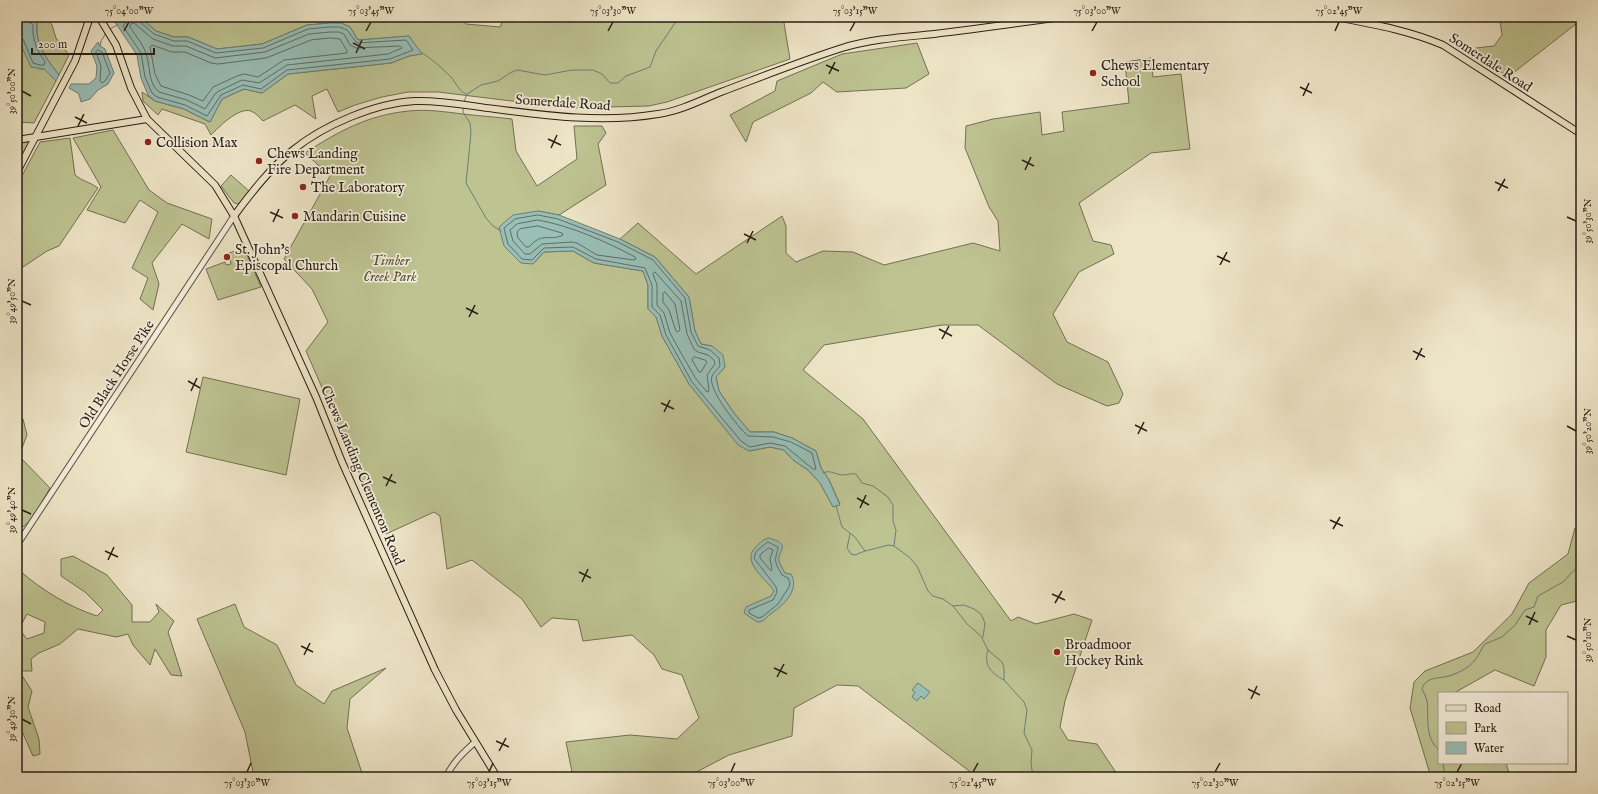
<svg xmlns="http://www.w3.org/2000/svg" width="1598" height="794" font-family="'IM FELL English',serif">
	<style>
		.green { fill: #bec392; stroke: #727054; fill-rule: evenodd }
		.water { fill: #99bfb7; stroke: #6b7f76 }
		.lines { fill: none; stroke-linecap: round; stroke-linejoin: round }
		.shore { stroke: #606e66; stroke-width: 1 }
		.stream { stroke: #6b7f76; stroke-width: 1 }
		.minor-casing { stroke: #595042; stroke-width: 7 }
		.major-casing { stroke: #271e15; stroke-width: 8 }
		.minor { stroke: #f4eedb; stroke-width: 5 }
		.major { stroke: #eee5c7; stroke-width: 6 }
		.ticks { fill: none; stroke: #271e15; stroke-width: 1.5 }
		.poi-dot { fill: #8f2418; stroke: #f4eedb; stroke-width: 1.5 }
		.labels { text-anchor: middle; stroke-width: 3.5; stroke-linejoin: round; paint-order: stroke }
		.street-label { font-size: 14px; fill: #271e15; stroke: #f4eedb }
		.poi-label { font-size: 14px; fill: #271e15; stroke: #f4eedb; text-anchor: start }
		.park-label { font-size: 14px; font-style: italic; fill: #54503a; stroke: #f4eedb }
		.neatline { fill: none; stroke: #271e15; stroke-width: 1.5 }
		.ticks-label { font-size: 10px; text-anchor: middle; fill: #271e15 }
	</style>
	<rect width="100%" height="100%" fill="#eee5c7"/>
	<filter id="stains"><feTurbulence type="fractalNoise" baseFrequency=".005" numOctaves="4"/><feColorMatrix values="0 0 0 0 .2 0 0 0 0 .09 0 0 0 0 .02 0 0 0 .5 -.17"/></filter>
	<radialGradient id="worn" r=".72"><stop offset=".6" stop-color="#630" stop-opacity="0"/><stop offset="1" stop-color="#630" stop-opacity=".3"/></radialGradient>
	<g class="green">
		<path d="M27,17H46L52,25L56,38L69,55L59,75C46,58 35,45 37,22Z"/>
		<path d="M111,17H192L249,22L261,17H461L466,24L500,27L504,17H783L790,59L667,102L649,106L569,108L438,92H408L382,97L355,105L338,112L327,89L312,96L316,119L295,105L263,121C260,118 256,113 251,111C238,107 219,127 211,135L205,124L162,109L158,115L143,101L142,92L155,101L184,109L210,122L222,99L244,89L262,93L288,74L391,63L409,56L421,54L409,36L358,40L350,27L341,23H330L307,25L262,44L217,49L188,37H174L156,31L141,18H127L115,22Z"/>
		<path d="M1490,17H1581V20L1508,77L1472,53L1476,48L1494,46L1502,35L1500,21Z"/>
		<path d="M17,39L39,69H44L56,81L34,123L17,122Z"/>
		<path d="M917,43L929,74L906,88L837,92L823,82L811,93L753,122L746,142L730,115L775,91L777,81L842,54Z"/>
		<path d="M1151,58L1153,77L1181,74L1190,149L1151,153L1079,203L1093,241L1111,245L1114,254L1079,272L1053,314L1067,342L1108,362L1123,394L1119,403L1107,406L1057,384L978,325H942L824,345L803,370L863,419L1011,621L1018,617L1036,624L1074,614L1092,620L1065,701L1060,727L1068,740L1097,744L1119,777H977L858,686L837,685L794,708L792,736L729,755L687,777H598L597,775L592,777H573L566,742L630,735L677,739L699,718L682,675L662,669L654,655L632,635L583,641L578,620L552,618L541,627L522,599L472,560L447,569L440,516L434,512L386,534L306,351L328,322L312,289L284,259L330,176L305,153C339,131 368,115 409,111C427,109 446,112 463,114C480,116 496,117 512,119L516,151L537,186L577,159L574,126H602L606,133L598,144L606,185L559,215L538,211L533,264L544,252L573,251L594,263L643,271L648,285V309L656,316L662,336L689,384L725,428L749,451L770,447L784,450L793,460L808,470L820,483L833,506L840,504L829,480L821,468L816,451L792,438L774,432H750L734,413L719,391L716,377L725,367L712,346L701,344L695,331L689,297L655,257L620,239L638,223L696,274L782,216L786,226V253L796,262L823,251L853,252L884,265L973,243L1000,251L998,221L989,207L965,148L966,126L993,119L1040,112L1042,135L1064,131L1062,112L1129,103L1125,62Z"/>
		<path d="M113,130L149,190L167,203L212,219L209,239L182,224L152,263L159,284L153,310L140,299L148,278L132,268L158,212L140,200L125,223L87,210L101,187L73,138Z"/>
		<path d="M35,138L17,172V140Z"/>
		<path d="M70,138L75,175C82,181 90,182 98,188L59,246L47,251L17,271V185L40,142Z"/>
		<path d="M231,175L250,192L238,204L234,203L221,186Z"/>
		<path d="M244,248L261,287L218,300L206,269L225,262L226,265L231,264L229,253Z"/>
		<path d="M203,377L300,399L286,475L186,452Z"/>
		<path d="M23,419L27,435L19,456L50,488L32,519L23,527L17,519V420Z"/>
		<path d="M1581,527V600L1561,605L1546,630V657L1534,686L1495,670L1454,693H1439V763H1506L1510,777H1431L1410,708L1414,682L1425,671L1473,652L1512,614L1529,583L1568,554L1575,528Z"/>
		<path d="M73,556L107,575L132,605V622H150L159,612L156,604L174,621L168,632L182,676L171,675L155,649L150,665L133,645L128,634L116,637L78,629L60,644L39,653L31,659L32,671H19L32,691L28,707L39,739L40,754L33,756L17,720V586L20,571C42,590 69,607 97,616L103,610L85,592L61,576V559ZM27,614L45,622L44,633L27,639L19,629Z"/>
		<path d="M235,604L244,627L277,645L296,685L324,704L332,691L386,668L350,699L347,728L363,776L254,777L245,732L197,619Z"/>
	</g>
	<g class="water">
		<path d="M17,17H27L37,22C35,45 46,58 59,75L56,81L44,69L31,67L19,41L17,39Z"/>
		<path d="M127,18H141L156,31L174,37H188L217,49L262,44L307,25L330,23H341L350,27L358,40L409,36L422,54L409,56L391,63L288,74L262,93L244,89L222,99L210,122L184,109L155,101L148,95L141,78L137,55L115,22Z"/>
		<path d="M98,42L100,46L105,49L114,73L108,84L98,90L90,99L81,102L79,94L69,88L71,84H89L96,78L97,66L91,51Z"/>
		<path d="M538,211L559,215L620,239L655,257L689,297L695,331L701,344L712,346L723,355L725,367L716,377L719,391L734,413L750,432H774L792,438L816,451L821,468L829,480L840,505L833,507L820,483L808,470L793,460L784,450L770,447L749,451L738,445L689,384L662,336L656,317L648,309V285L643,271L594,263L573,251L544,252L533,264L521,263L504,246L499,227L513,215Z"/>
		<path d="M769,538C793,545 777,550 779,561C780,565 783,569 785,573L791,574C800,589 784,605 772,613C766,617 765,622 757,622L744,613L746,607L771,596L774,591C766,579 740,561 756,547C760,543 763,539 769,538Z"/>
		<path d="M918,683L930,692L924,699L921,696L917,701L912,697L915,692L912,690Z"/>
	</g>
	<g class="lines">
		<g class="shore">
			<path d="M128,17L127,21L123,26L141,53L145,77L152,93L157,97L185,105L207,116L221,95L243,85L261,89L287,70L390,59L413,50L406,40L357,43L347,30L340,27H330L308,29L263,48L216,53L187,41H174L154,34L139,21L138,17"/>
			<path d="M132,23H134L153,39L173,46H186L215,58L265,52L309,34L330,32H339L344,34L350,45L356,48L400,46L402,48L388,54L287,65L259,83L242,80L219,91L215,94L205,109L187,100L159,92C147,83 151,64 145,51C142,43 135,35 130,27Z"/>
			<path d="M17,36L23,39L33,63L40,65H44L45,62C37,50 32,40 33,25L28,21L27,17"/>
			<path d="M330,38L340,39L347,51V53L284,60L258,77L244,74L237,76L213,87L203,101L189,95L161,86L155,74L150,47L152,45L172,52H185L211,63L218,64L266,58L311,40Z"/>
			<path d="M98,50L102,52L110,73L105,81L102,83L100,81L101,66L96,52Z"/>
			<path d="M538,215L558,219L618,242L653,260L685,298L691,332L698,346L710,350L719,358L720,366C718,369 714,372 712,376C707,389 738,427 748,436L773,437L791,442L812,453L816,469H813L785,446L770,443L750,447L741,441L692,382L666,335L660,315L652,307V285L645,268L596,259L573,247L544,248L532,260L522,259L508,244L504,228L515,219Z"/>
			<path d="M538,220C571,226 605,241 635,257L636,259L634,260L597,255L577,243L572,242L542,244L530,254H525L513,241L510,230L517,224Z"/>
			<path d="M538,226L562,233L563,235C549,242 543,231 529,247H526L518,238L517,232L520,229Z"/>
			<path d="M655,272L681,301L687,334L694,349L698,352L708,355L714,360L715,364L707,375L709,390L708,392L706,391L696,379L681,353L670,333L664,313L657,305V285L653,274Z"/>
			<path d="M665,292L675,304L680,330L678,332L676,331L669,310L663,302V294Z"/>
			<path d="M695,357L705,360L707,362L701,372H699L692,360L693,358Z"/>
			<path d="M768,542L778,547C778,551 777,552 776,556C774,563 779,569 782,575L788,578L790,583L789,587L778,604L762,617L758,618L749,613V610L773,600L777,592L776,587L754,558L756,552Z"/>
			<path d="M769,548L773,550L770,559L772,569L771,571L760,558V555Z"/>
		</g>
		<g class="stream">
			<path d="M110,29L117,25"/>
			<path d="M100,46L101,41L106,33"/>
			<path d="M421,52C432,59 442,68 451,77C456,83 459,91 466,94"/>
			<path d="M467,94L481,85L498,81L510,73L517,70L545,75L572,70H593L602,74L610,83H618L626,76L650,67L656,51L679,17"/>
			<path d="M464,102L467,94"/>
			<path d="M463,107V112L470,123L471,133L466,183L486,218L493,226L501,231"/>
			<path d="M823,473C830,469 836,475 843,475C848,475 851,473 856,474L862,483L873,486L888,497L893,505V521L896,530L894,546"/>
			<path d="M836,506L842,527L854,536L865,551"/>
			<path d="M850,534L847,548L851,554L855,555L865,551L889,545L894,546L909,557L917,566L928,591L933,596L943,599L953,606L967,624L981,636L988,650L1002,662L1004,668V680L1024,702L1027,710L1024,733L1032,750L1031,763L1033,777"/>
			<path d="M953,606L964,605L974,609L981,614L985,623L983,637"/>
			<path d="M988,650C983,665 991,673 1004,680"/>
			<path d="M1439,750C1424,737 1429,718 1427,701C1426,697 1424,693 1422,689C1426,676 1439,679 1449,676C1458,673 1469,668 1475,660C1479,655 1481,649 1485,644L1502,637L1515,625L1525,610L1534,607L1538,596L1563,582L1581,563"/>
			<path d="M1443,763L1445,777"/>
		</g>
		<defs>
			<g id="minor">
				<path d="M17,545L234,216"/>
				<path d="M446,777C453,762 463,753 475,742"/>
			</g>
			<g id="major">
				<path d="M99,17L116,45L131,88L147,119L215,185L234,216L316,397L342,462L435,670L456,710L497,777"/>
				<path d="M1335,17C1372,24 1408,30 1443,45L1581,134"/>
				<path d="M17,140L147,119"/>
				<path d="M17,172L75,61L90,17"/>
				<path d="M234,216C251,193 271,167 293,150C324,125 375,103 415,101C442,100 469,106 495,109C549,116 604,123 658,114C680,111 701,100 721,92C761,77 801,61 842,48C871,39 903,37 934,34C976,29 1019,23 1061,17"/>
			</g>
		</defs>
		<use href="#minor" class="minor-casing"/>
		<use href="#major" class="major-casing"/>
		<use href="#minor" class="minor"/>
		<use href="#major" class="major"/>
	</g>
	<path class="ticks" d="M124,31L129,22M366,31L371,22M608,31L613,22M850,31L855,22M1092,31L1097,22M1335,31L1339,22M353,43L365,49M356,53L362,40M826,65L839,71M829,74L835,62M1300,87L1312,93M22,91L31,96M1303,96L1309,83M75,117L87,123M78,126L84,114M548,139L561,145M551,148L557,135M1022,160L1034,166M1025,170L1031,157M1495,182L1508,188M1498,191L1505,179M270,212L283,218M1567,217L1576,221M273,222L279,209M744,234L756,240M747,243L753,231M1217,256L1230,262M1220,265L1227,252M22,301L31,305M466,308L478,314M469,317L475,305M939,329L952,336M942,339L949,326M1413,351L1425,357M1416,360L1422,348M188,381L200,388M191,391L197,378M661,403L674,409M664,412L670,400M1135,425L1147,431M1567,426L1576,431M1138,434L1144,422M383,477L396,483M386,486L392,474M857,498L869,505M860,508L866,495M22,510L31,514M1330,520L1343,526M1333,529L1340,517M105,551L118,557M108,560L114,547M579,572L591,578M582,582L588,569M1052,594L1065,600M1055,603L1062,591M1526,616L1538,622M1529,625L1535,612M1567,636L1576,640M301,646L313,652M304,655L310,643M774,668L787,674M777,677L784,664M1248,689L1260,695M1251,699L1257,686M22,719L31,724M496,741L509,747M499,751L506,738M247,772L251,763M489,772L493,763M731,772L735,763M973,772L978,763M1215,772L1220,763M1457,772L1462,763"/>
	<g class="poi-dot">
		<circle cx="1093" cy="73" r="4"/>
		<circle cx="148" cy="142" r="4"/>
		<circle cx="259" cy="161" r="4"/>
		<circle cx="303" cy="187" r="4"/>
		<circle cx="295" cy="216" r="4"/>
		<circle cx="227" cy="257" r="4"/>
		<circle cx="1057" cy="652" r="4"/>
	</g>
	<g class="labels">
		<g class="street-label">
			<text transform="translate(1491 62) rotate(33)" y="5">Somerdale Road</text>
			<text transform="translate(563 102) rotate(4)" y="5">Somerdale Road</text>
			<text transform="translate(116 374) rotate(-57)" y="5">Old Black Horse Pike</text>
			<text transform="translate(363 475) rotate(67)" y="5">Chews Landing Clementon Road</text>
		</g>
		<g class="poi-label">
			<text x="1101" y="70">Chews Elementary<tspan x="1101" dy="16">School</tspan></text>
			<text x="156" y="147">Collision Max</text>
			<text x="267" y="158">Chews Landing<tspan x="267" dy="16">Fire Department</tspan></text>
			<text x="311" y="192">The Laboratory</text>
			<text x="303" y="221">Mandarin Cuisine</text>
			<text x="235" y="254">St. John's<tspan x="235" dy="16">Episcopal Church</tspan></text>
			<text x="1065" y="649">Broadmoor<tspan x="1065" dy="16">Hockey Rink</tspan></text>
		</g>
		<g class="park-label">
			<text x="390" y="265">Timber<tspan x="390" dy="16">Creek Park</tspan></text>
		</g>
	</g>
	<rect width="1598" height="794" fill="none" stroke="#eee5c7" stroke-width="44"/>
	<rect x="1438" y="692" width="130" height="72" fill="#f4eedb" stroke="#a29b8c"/>
	<rect x="1446" y="705" width="20" height="6" fill="#eee5c7" stroke="#a29b8c"/>
	<text x="1474" y="712" font-size="12" fill="#271e15">Road</text>
	<rect x="1446" y="722" width="20" height="12" fill="#bec392" stroke="#a29b8c"/>
	<text x="1474" y="732" font-size="12" fill="#271e15">Park</text>
	<rect x="1446" y="742" width="20" height="12" fill="#99bfb7" stroke="#a29b8c"/>
	<text x="1474" y="752" font-size="12" fill="#271e15">Water</text>
	<path d="M32 48v6h122v-6" fill="none" stroke="#271e15" stroke-width="2"/>
	<text x="38" y="48" font-size="12" fill="#271e15" stroke="#f4eedb" stroke-width="3" paint-order="stroke">200 m</text>
	<rect x="22" y="22" width="1554" height="750" class="neatline"/>
	<g class="ticks-label">
		<text x="129" y="14">75°04'00"W</text>
		<text x="371" y="14">75°03'45"W</text>
		<text x="613" y="14">75°03'30"W</text>
		<text x="855" y="14">75°03'15"W</text>
		<text x="1097" y="14">75°03'00"W</text>
		<text x="1339" y="14">75°02'45"W</text>
		<text transform="translate(11 91) rotate(-90)" y="4">39°50'00"N</text>
		<text transform="translate(1587 221) rotate(-90)" y="4">39°50'30"N</text>
		<text transform="translate(11 301) rotate(-90)" y="4">39°49'50"N</text>
		<text transform="translate(1587 431) rotate(-90)" y="4">39°50'20"N</text>
		<text transform="translate(11 510) rotate(-90)" y="4">39°49'40"N</text>
		<text transform="translate(1587 640) rotate(-90)" y="4">39°50'10"N</text>
		<text transform="translate(11 719) rotate(-90)" y="4">39°49'30"N</text>
		<text x="247" y="786">75°03'30"W</text>
		<text x="489" y="786">75°03'15"W</text>
		<text x="731" y="786">75°03'00"W</text>
		<text x="973" y="786">75°02'45"W</text>
		<text x="1215" y="786">75°02'30"W</text>
		<text x="1457" y="786">75°02'15"W</text>
	</g>
	<rect width="100%" height="100%" filter="url(#stains)"/>
	<rect width="100%" height="100%" fill="url(#worn)"/>
</svg>
